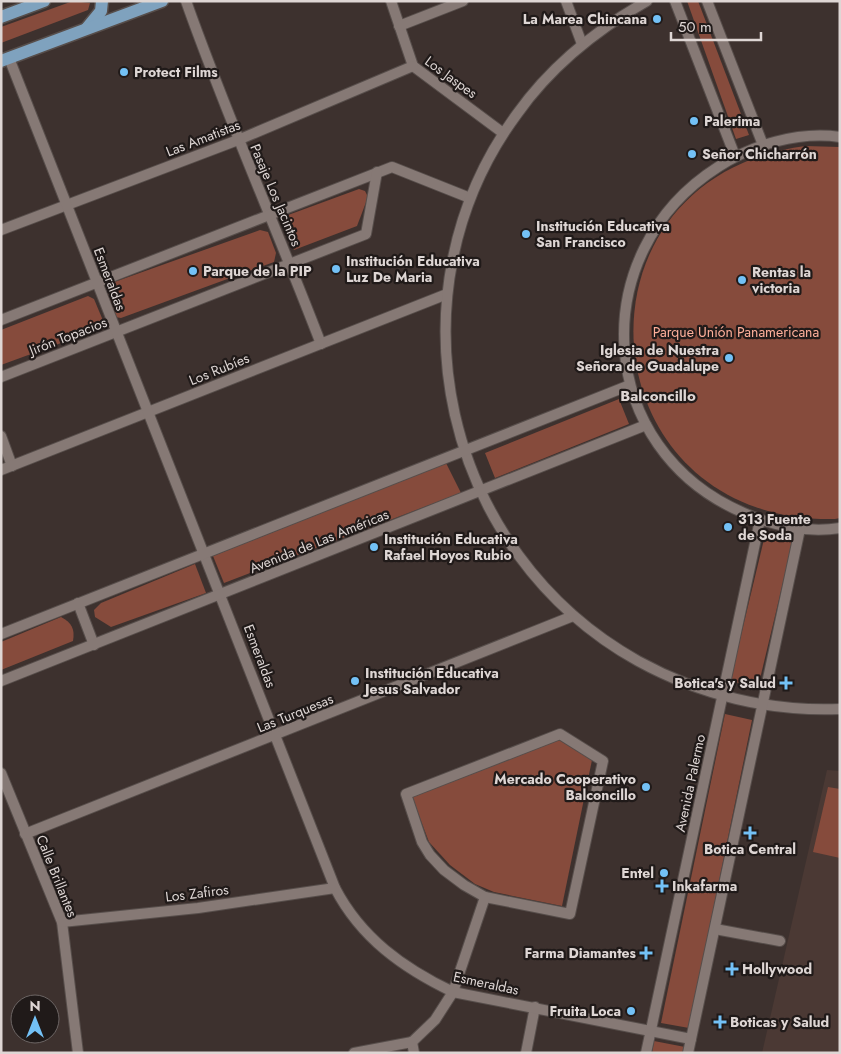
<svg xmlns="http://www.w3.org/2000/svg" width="841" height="1054" font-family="Jost,sans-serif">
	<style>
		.built { fill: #4b3934 }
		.green { fill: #864b3c }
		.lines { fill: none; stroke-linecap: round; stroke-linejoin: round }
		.minor-casing { stroke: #574e4b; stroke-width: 12 }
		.tertiary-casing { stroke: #574e4b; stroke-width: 12 }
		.primary-casing { stroke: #574e4b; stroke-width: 15 }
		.minor { stroke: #867975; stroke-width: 10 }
		.tertiary { stroke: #867975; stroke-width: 10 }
		.primary { stroke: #7fa2be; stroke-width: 12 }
		.poi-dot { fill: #73c1f6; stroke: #201a19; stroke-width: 2 }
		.labels { text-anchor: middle; stroke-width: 4.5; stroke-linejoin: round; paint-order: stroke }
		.poi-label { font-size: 14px; font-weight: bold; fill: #ded6d4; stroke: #201a19; text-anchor: start }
		.street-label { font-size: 14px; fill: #ded6d4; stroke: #201a19 }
		.park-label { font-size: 14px; fill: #ffb09b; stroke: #201a19 }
		.neighbourhood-label { font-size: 15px; font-weight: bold; fill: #ded6d4; stroke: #201a19 }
	</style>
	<rect width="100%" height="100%" fill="#3d312e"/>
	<path class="built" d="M827,770L840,771V1053H762Z"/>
	<g class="green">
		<path d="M73,1L90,3L88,10L1,43V27Z"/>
		<path d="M687,1H698L749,135L736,139Z"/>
		<path d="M805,146L840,147V518L835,519C585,524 559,178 805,146Z"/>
		<path d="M359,189L365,191L368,197L357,226L294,250L280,218Z"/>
		<path d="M260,230L268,232L276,253L274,262L121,318L115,317L106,285Z"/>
		<path d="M88,296L94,299L104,323L102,328L1,365V330Z"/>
		<path d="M619,399L629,424L495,478L485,453Z"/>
		<path d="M446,463L461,493L224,583L213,556Z"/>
		<path d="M765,535L793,541L758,687L730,681Z"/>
		<path d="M195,564L206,593L111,627L95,617L94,610L101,603Z"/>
		<path d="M61,617C72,623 75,629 73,641L1,670V642Z"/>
		<path d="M725,714L752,720L689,1028L661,1023Z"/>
		<path d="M559,740L592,760L562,906L494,892L475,884L450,865L429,842L412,797Z"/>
		<path d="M828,787L840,789V858L813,852Z"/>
		<path d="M654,1041L685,1047L684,1053H652Z"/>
	</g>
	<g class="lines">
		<defs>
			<g id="minor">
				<path d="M186,1C227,117 277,229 321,344"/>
				<path d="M391,1L413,66L503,133"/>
				<path d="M566,1L582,44"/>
				<path d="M399,26L463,1"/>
				<path d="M1,230L238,140L413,66"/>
				<path d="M1,320L392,167L470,198"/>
				<path d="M1,377L366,234L377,172"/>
				<path d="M1,436L12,466"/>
				<path d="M1,470L447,294"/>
				<path d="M560,734L603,761L570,914L485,897L464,885L444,870L430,855L422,842L406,794Z"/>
				<path d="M1,773L62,922L78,1053"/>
				<path d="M25,834L573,616"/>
				<path d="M62,922L198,908L335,888"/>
				<path d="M715,929L780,941"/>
				<path d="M412,1042L435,1020L453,992L485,897"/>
				<path d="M412,1042L414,1053"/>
				<path d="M354,1053L412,1042"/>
				<path d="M526,1053L535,1007"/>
			</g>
			<g id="tertiary">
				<path d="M647,1C596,30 551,66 517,114C384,294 444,553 638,661C700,695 770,712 840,709"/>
				<path d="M675,1L735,156"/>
				<path d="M707,1L763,145"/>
				<path d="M9,58L335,888C361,938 403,968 453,992L691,1039"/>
				<path d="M840,137C798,131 752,145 718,167C583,253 595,450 744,513C773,526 808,533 840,528"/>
				<path d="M78,603L94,645"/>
				<path d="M1,634L630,385"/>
				<path d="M1,681L646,425"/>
				<path d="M646,1053L760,520"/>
				<path d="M688,1053L800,529"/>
			</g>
			<g id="primary">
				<path d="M1,17L44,1"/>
				<path d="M87,28L101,11L102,1"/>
				<path d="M1,61L162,1"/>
			</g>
		</defs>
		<use href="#minor" class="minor-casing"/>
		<use href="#tertiary" class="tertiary-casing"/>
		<use href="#primary" class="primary-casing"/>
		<use href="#minor" class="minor"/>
		<use href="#tertiary" class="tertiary"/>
		<use href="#primary" class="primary"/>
	</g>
	<g class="poi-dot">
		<circle cx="657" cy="19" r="5"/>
		<circle cx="124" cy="72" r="5"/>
		<circle cx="694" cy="121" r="5"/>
		<circle cx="692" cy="154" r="5"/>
		<circle cx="526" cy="234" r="5"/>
		<circle cx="336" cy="269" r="5"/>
		<circle cx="193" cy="271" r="5"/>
		<circle cx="742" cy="280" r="5"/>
		<circle cx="729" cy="358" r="5"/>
		<circle cx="728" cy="527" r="5"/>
		<circle cx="374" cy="547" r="5"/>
		<circle cx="355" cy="681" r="5"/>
		<path d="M783.5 675.5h5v5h5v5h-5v5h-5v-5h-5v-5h5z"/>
		<circle cx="646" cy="787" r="5"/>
		<path d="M747.5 825.5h5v5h5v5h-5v5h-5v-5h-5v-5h5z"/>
		<circle cx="664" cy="873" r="5"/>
		<path d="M659.5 878.5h5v5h5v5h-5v5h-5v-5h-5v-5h5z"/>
		<path d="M643.5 945.5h5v5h5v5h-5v5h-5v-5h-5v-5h5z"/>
		<path d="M729.5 961.5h5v5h5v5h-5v5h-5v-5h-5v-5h5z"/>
		<circle cx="631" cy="1011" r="5"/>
		<path d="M717.5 1014.5h5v5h5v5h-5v5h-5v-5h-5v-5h5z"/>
	</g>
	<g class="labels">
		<g class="poi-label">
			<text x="647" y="24" text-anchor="end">La Marea Chincana</text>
			<text x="134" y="77">Protect Films</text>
			<text x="704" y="126">Palerima</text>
			<text x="702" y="159">Señor Chicharrón</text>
			<text x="536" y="231">Institución Educativa<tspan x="536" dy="16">San Francisco</tspan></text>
			<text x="346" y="266">Institución Educativa<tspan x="346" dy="16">Luz De Maria</tspan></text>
			<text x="203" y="276">Parque de la PIP</text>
			<text x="752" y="277">Rentas la<tspan x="752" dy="16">victoria</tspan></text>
			<text x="719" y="355" text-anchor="end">Iglesia de Nuestra<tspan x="719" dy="16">Señora de Guadalupe</tspan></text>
			<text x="738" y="524">313 Fuente<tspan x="738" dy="16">de Soda</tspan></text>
			<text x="384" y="544">Institución Educativa<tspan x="384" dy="16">Rafael Hoyos Rubio</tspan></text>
			<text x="365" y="678">Institución Educativa<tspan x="365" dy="16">Jesus Salvador</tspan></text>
			<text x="776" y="688" text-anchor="end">Botica's y Salud</text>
			<text x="636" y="784" text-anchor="end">Mercado Cooperativo<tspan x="636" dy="16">Balconcillo</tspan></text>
			<text x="750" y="854" text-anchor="middle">Botica Central</text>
			<text x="654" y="878" text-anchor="end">Entel</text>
			<text x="672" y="891">Inkafarma</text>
			<text x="636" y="958" text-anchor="end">Farma Diamantes</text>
			<text x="742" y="974">Hollywood</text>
			<text x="621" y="1016" text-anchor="end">Fruita Loca</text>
			<text x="730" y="1027">Boticas y Salud</text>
		</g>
		<g class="street-label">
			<text transform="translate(451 77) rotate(36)" y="5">Los Jaspes</text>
			<text transform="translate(203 138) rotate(-21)" y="5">Las Amatistas</text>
			<text transform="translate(276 195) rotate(67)" y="5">Pasaje Los Jacintos</text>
			<text transform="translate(110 279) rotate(69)" y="5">Esmeraldas</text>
			<text transform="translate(68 336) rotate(-21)" y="5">Jirón Topacios</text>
			<text transform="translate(219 369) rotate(-22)" y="5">Los Rubíes</text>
			<text transform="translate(319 541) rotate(-22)" y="5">Avenida de Las Américas</text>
			<text transform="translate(260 656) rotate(69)" y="5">Esmeraldas</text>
			<text transform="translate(295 713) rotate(-22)" y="5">Las Turquesas</text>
			<text transform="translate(690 783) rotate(-78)" y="5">Avenida Palermo</text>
			<text transform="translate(57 876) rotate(68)" y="5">Calle Brillantes</text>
			<text transform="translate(197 893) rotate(-7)" y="5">Los Zafiros</text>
			<text transform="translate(486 983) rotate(12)" y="5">Esmeraldas</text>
		</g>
		<g class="park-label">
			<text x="736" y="337">Parque Unión Panamericana</text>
		</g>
		<g class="neighbourhood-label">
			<text x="658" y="401">Balconcillo</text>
		</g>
	</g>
	<rect width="841" height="1054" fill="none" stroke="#ded6d4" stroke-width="5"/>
	<g transform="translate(35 1019)"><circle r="24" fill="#201a19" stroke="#6c6564"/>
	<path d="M0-4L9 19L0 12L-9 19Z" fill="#73c1f6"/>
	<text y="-8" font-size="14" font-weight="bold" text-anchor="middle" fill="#ded6d4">N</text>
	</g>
	<path d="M671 32v8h90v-8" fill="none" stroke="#ded6d4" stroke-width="2.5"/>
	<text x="678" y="32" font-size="15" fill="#ded6d4" stroke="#201a19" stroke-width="4" paint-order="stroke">50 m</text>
</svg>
